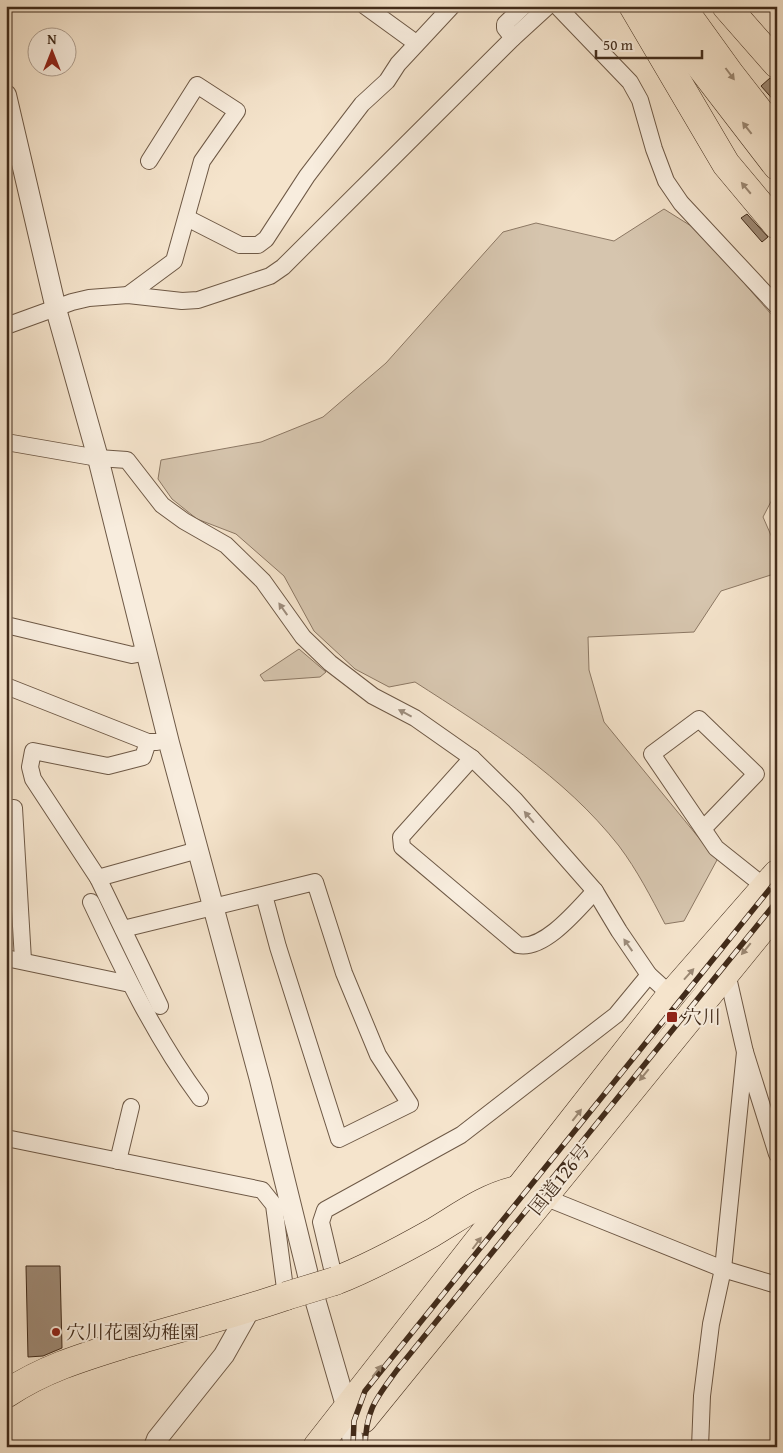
<svg xmlns="http://www.w3.org/2000/svg" width="783" height="1453" font-family="'Gentium Book Plus','Noto Serif JP',serif">
	<style>
		.green { fill: #d6c5ae; stroke: #8c7864 }
		.building { fill: #9f8b77; stroke: #412b1a }
		.lines { fill: none; stroke-linecap: round; stroke-linejoin: round }
		.minor-casing { stroke: #6e5946; stroke-width: 18 }
		.tertiary-casing { stroke: #6e5946; stroke-width: 22 }
		.trunk-casing { stroke: #412b1a; stroke-width: 29 }
		.motorway-casing { stroke: #412b1a; stroke-width: 29 }
		.minor { stroke: #f8edde; stroke-width: 16 }
		.tertiary { stroke: #f8edde; stroke-width: 20 }
		.trunk { stroke: #f5e4cc; stroke-width: 28 }
		.motorway { stroke: #f5e4cc; stroke-width: 28 }
		.rail-casing { stroke: #412b1a; stroke-width: 5.5 }
		.rail { stroke: #f8edde; stroke-width: 4; stroke-dasharray: 11; stroke-linecap: butt }
		.trunk-bridge-casing { stroke: #412b1a; stroke-width: 29; stroke-linecap: butt }
		.trunk-bridge { stroke: #f5e4cc; stroke-width: 28 }
		.oneway { fill: #9b8873 }
		.oneway2 { fill: #9c8c7c }
		.poi-dot { fill: #8f2418; stroke: #f8edde; stroke-width: 2 }
		.labels { text-anchor: middle; stroke-width: 4; stroke-linejoin: round; paint-order: stroke }
		.poi-label { font-size: 19px; fill: #412b1a; stroke: #f8edde; text-anchor: start }
		.street-label { font-size: 19px; fill: #412b1a; stroke: #f8edde }
	</style>
	<rect width="100%" height="100%" fill="#f5e4cc"/>
	<filter id="stains"><feTurbulence type="fractalNoise" baseFrequency=".004" numOctaves="4"/><feColorMatrix values="0 0 0 0 .2 0 0 0 0 .09 0 0 0 0 .02 0 0 0 .5 -.17"/></filter>
	<radialGradient id="worn" r=".72"><stop offset=".6" stop-color="#630" stop-opacity="0"/><stop offset="1" stop-color="#630" stop-opacity=".3"/></radialGradient>
	<g class="green">
		<path d="M664,209L699,231L777,321V490L763,517L777,549V573L721,591L694,632L588,637L589,670L604,722L717,860L684,921L665,924C651,897 637,870 619,846C564,776 488,729 415,682L389,687L355,669L314,631L284,576L236,534L197,519L172,499L158,479L161,460L261,442L323,417L386,363L503,232L536,223L614,241Z"/>
		<path d="M299,649L326,672L320,677L264,681L260,675Z"/>
	</g>
	<g class="building">
		<path d="M770,78L777,79V104L761,86Z"/>
		<path d="M747,214L768,237L762,242L741,218Z"/>
		<path d="M26,1266H60L62,1348L43,1356L28,1357Z"/>
	</g>
	<g class="lines">
		<defs>
			<g id="minor">
				<path d="M365,6L416,43"/>
				<path d="M557,6L630,82L640,100L654,149L666,181L681,203L777,306"/>
				<path d="M513,38L505,28V24L524,6"/>
				<path d="M187,218L240,245H258L266,239L307,176L362,104L387,81L398,64L452,6"/>
				<path d="M128,295L174,261L202,161L237,111L197,85L149,161"/>
				<path d="M6,326L72,302L89,298L128,295L182,301L198,300L270,276L283,267L513,38L548,6"/>
				<path d="M6,442L98,458L127,460L162,505L184,521L226,545L263,581L303,637L330,663L373,696L415,718L472,758L515,800L595,891L619,931L649,975L671,995"/>
				<path d="M6,625L132,655L148,652"/>
				<path d="M6,686L148,742H157"/>
				<path d="M148,742L143,757L108,766L33,751L30,767L33,779L98,878L160,1006"/>
				<path d="M472,758L401,837L402,847L518,945C544,951 578,909 595,891"/>
				<path d="M6,809L14,808L23,960"/>
				<path d="M703,829L756,774L699,719L652,754L716,848L765,887"/>
				<path d="M98,878L198,850"/>
				<path d="M91,902C123,970 155,1037 200,1098"/>
				<path d="M123,929L315,882L344,973L378,1055L410,1104L339,1139L278,947L264,895"/>
				<path d="M6,958L130,984"/>
				<path d="M727,973L745,1052L777,1154"/>
				<path d="M6,1138L262,1190L274,1205L286,1296"/>
				<path d="M118,1161L131,1107"/>
				<path d="M544,1197L723,1269L777,1285"/>
				<path d="M335,1281L321,1222L325,1210L461,1135L616,1015L649,975"/>
				<path d="M700,1447L702,1396L711,1324L723,1269L745,1052"/>
			</g>
			<g id="tertiary">
				<path d="M6,95L56,309L98,458L169,743L260,1080L308,1275L347,1409L354,1447"/>
				<path d="M154,1447L157,1439L224,1355L250,1309"/>
			</g>
			<g id="trunk">
				<path d="M335,1281C369,1268 400,1251 432,1233C459,1217 485,1197 517,1190"/>
				<path d="M6,1394C43,1369 83,1357 125,1344C179,1328 234,1314 286,1296"/>
				<path d="M363,1419L777,910"/>
				<path d="M317,1447L671,995L777,874"/>
			</g>
			<g id="motorway">
				<path d="M633,6L726,164L777,225"/>
				<path d="M654,6L777,166"/>
				<path d="M681,6L730,74L777,134"/>
				<path d="M726,6L777,64"/>
			</g>
		</defs>
		<use href="#minor" class="minor-casing"/>
		<use href="#tertiary" class="tertiary-casing"/>
		<use href="#trunk" class="trunk-casing"/>
		<use href="#motorway" class="motorway-casing"/>
		<use href="#minor" class="minor"/>
		<use href="#tertiary" class="tertiary"/>
		<use href="#trunk" class="trunk"/>
		<use href="#motorway" class="motorway"/>
		<defs>
			<g id="rail">
				<path d="M353,1447L354,1421L365,1391L777,880"/>
				<path d="M365,1447C366,1409 376,1399 397,1370L777,901"/>
			</g>
		</defs>
		<use href="#rail" class="rail-casing"/>
		<use href="#rail" class="rail"/>
		<defs>
			<path id="trunk-bridge" d="M286,1296L335,1281"/>
		</defs>
		<use href="#trunk-bridge" class="trunk-bridge-casing"/>
		<use href="#trunk-bridge" class="trunk-bridge"/>
	</g>
	<defs><path id="oneway-solid" d="M-6-.8H1V-3.2L6.5 0L1 3.2V.8H-6Z" transform="scale(1.25)"/></defs>
	<g class="oneway">
		<use href="#oneway-solid" transform="translate(730 74) rotate(53)"/>
		<use href="#oneway-solid" transform="translate(747 128) rotate(-128)"/>
		<use href="#oneway-solid" transform="translate(746 188) rotate(-130)"/>
		<use href="#oneway-solid" transform="translate(746 949) rotate(129)"/>
		<use href="#oneway-solid" transform="translate(689 974) rotate(-48)"/>
		<use href="#oneway-solid" transform="translate(644 1075) rotate(129)"/>
		<use href="#oneway-solid" transform="translate(577 1115) rotate(-52)"/>
		<use href="#oneway-solid" transform="translate(477 1243) rotate(-53)"/>
		<use href="#oneway-solid" transform="translate(377 1371) rotate(-52)"/>
	</g>
	<g class="oneway2">
		<use href="#oneway-solid" transform="translate(283 609) rotate(-125)"/>
		<use href="#oneway-solid" transform="translate(405 713) rotate(-152)"/>
		<use href="#oneway-solid" transform="translate(529 817) rotate(-131)"/>
		<use href="#oneway-solid" transform="translate(628 945) rotate(-125)"/>
	</g>
	<g class="poi-dot">
		<rect x="666" y="1011" width="12" height="12" rx="2.5"/>
		<circle cx="56" cy="1332" r="5"/>
	</g>
	<g class="labels">
		<g class="poi-label">
			<text x="683" y="1024">穴川</text>
			<text x="66" y="1339">穴川花園幼稚園</text>
		</g>
		<g class="street-label">
			<text transform="translate(559 1179) rotate(-51)" y="7">国道126号</text>
		</g>
	</g>
	<rect width="783" height="1453" fill="none" stroke="#f5e4cc" stroke-width="25"/>
	<rect x="8" y="8" width="768" height="1438" fill="none" stroke="#412b1a" stroke-width="2.5"/>
	<rect x="12" y="12" width="758" height="1428" fill="none" stroke="#412b1a"/>
	<g transform="translate(52 52)"><circle r="24" fill="#f8edde" stroke="#af9f90"/>
	<path d="M0-4L9 19L0 12L-9 19Z" fill="#8f2418"/>
	<text y="-8" font-size="14" font-weight="bold" text-anchor="middle" fill="#412b1a">N</text>
	</g>
	<path d="M596 50v8h106v-8" fill="none" stroke="#412b1a" stroke-width="2.5"/>
	<text x="603" y="50" font-size="15" fill="#412b1a" stroke="#f8edde" stroke-width="4" paint-order="stroke">50 m</text>
	<rect width="100%" height="100%" filter="url(#stains)"/>
	<rect width="100%" height="100%" fill="url(#worn)"/>
</svg>
